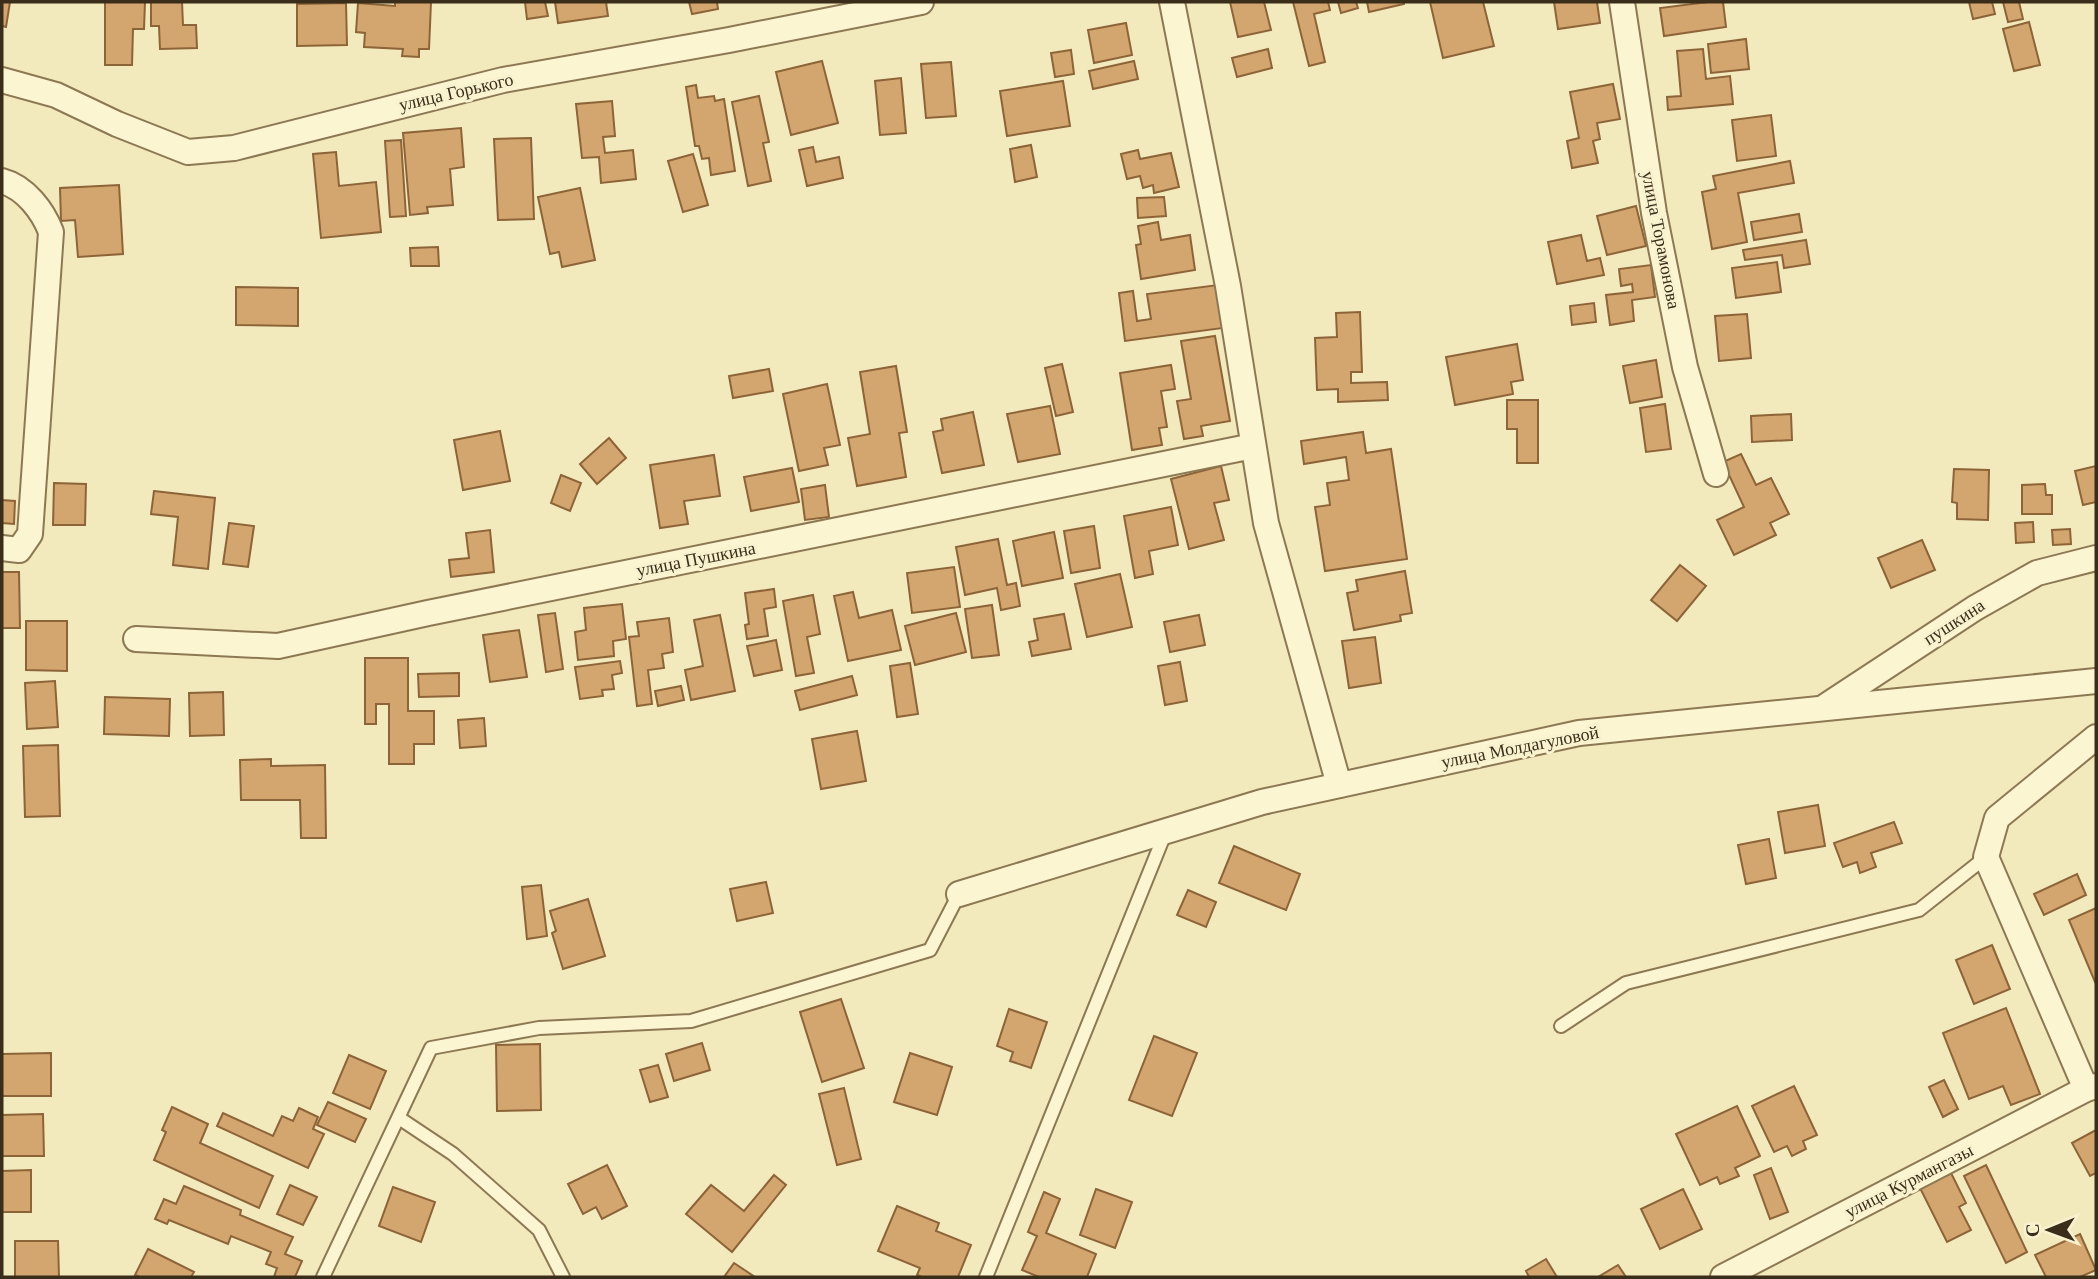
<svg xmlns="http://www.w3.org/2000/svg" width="2098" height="1279" font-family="'Times New Roman',serif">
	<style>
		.building { fill: #d4a66f; stroke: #8d6438; stroke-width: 2 }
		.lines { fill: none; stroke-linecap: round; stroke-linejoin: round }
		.lane-casing { stroke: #8c7954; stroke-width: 16 }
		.street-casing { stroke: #8c7954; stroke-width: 28 }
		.lane { stroke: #fcf5d1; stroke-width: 12 }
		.street { stroke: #fcf5d1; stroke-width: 24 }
		.labels { text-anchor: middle; stroke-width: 6; stroke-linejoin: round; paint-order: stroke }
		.street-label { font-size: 18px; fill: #3a2e1b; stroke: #f9f2ce }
	</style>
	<rect width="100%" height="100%" fill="#f2e9bd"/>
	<g class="building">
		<path d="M2,2H10L6,27L2,26Z"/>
		<path d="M105,2H145L144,29H133L132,65H105Z"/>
		<path d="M151,2H182L183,25H196L197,48L160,49L159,26H151Z"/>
		<path d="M395,2H431L429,49H419V57L402,56L403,49L364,47L365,33L356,32L358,3L395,6Z"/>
		<path d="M525,2H545L548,16L527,19Z"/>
		<path d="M555,2H606L608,16L558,23Z"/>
		<path d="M689,2H717L718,9L692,14Z"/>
		<path d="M1230,2H1264L1271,30L1238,37Z"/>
		<path d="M1293,2H1328L1330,10L1314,14L1325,62L1309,66Z"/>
		<path d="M1338,2H1356L1358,8L1341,13Z"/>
		<path d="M1367,2H1404V4L1369,12Z"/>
		<path d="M1430,2H1483L1494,46L1443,58Z"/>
		<path d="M1554,2H1597L1600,23L1558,29Z"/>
		<path d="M1708,2H1723L1726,27L1664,36L1660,8Z"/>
		<path d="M1969,2H1992L1995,14L1973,19Z"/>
		<path d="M2003,2H2019L2023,19L2008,22Z"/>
		<path d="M346,3L347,45L297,46V4Z"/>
		<path d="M2029,22L2040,65L2014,71L2003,29Z"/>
		<path d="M1126,23L1132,55L1094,63L1088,30Z"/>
		<path d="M1746,39L1749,69L1711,73L1708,44Z"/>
		<path d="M1268,49L1272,68L1237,77L1232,58Z"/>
		<path d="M1703,49L1706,79L1730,76L1733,104L1668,110L1667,97L1681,96L1677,51Z"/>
		<path d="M1071,50L1074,74L1055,77L1051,53Z"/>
		<path d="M822,61L838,123L791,135L776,72Z"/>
		<path d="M1134,61L1138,79L1093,89L1089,71Z"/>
		<path d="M951,62L956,116L926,118L921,64Z"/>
		<path d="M901,78L906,133L880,135L875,81Z"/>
		<path d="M1063,81L1070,126L1007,136L1000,91Z"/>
		<path d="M1613,84L1620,119L1597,123L1600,139L1593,141L1598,163L1572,168L1567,141L1579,138L1570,92Z"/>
		<path d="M696,85L698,98L714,96L715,101L724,99L735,171L711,175L709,158L702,159L699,146H695L686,87Z"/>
		<path d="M759,96L769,142L763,143L771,181L748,186L732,102Z"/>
		<path d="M612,101L615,136L603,137L605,153L633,150L636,179L601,183L599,157L582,158L576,104Z"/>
		<path d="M1771,115L1776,156L1737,161L1732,120Z"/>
		<path d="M461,128L464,167L450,169L453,205L427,207L428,213L410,215L403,133Z"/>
		<path d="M531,138L534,219L498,220L494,139Z"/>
		<path d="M401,140L406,216L390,217L385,141Z"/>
		<path d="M1031,145L1037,177L1015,182L1010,149Z"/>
		<path d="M813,147L816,162L839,157L843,178L807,186L799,150Z"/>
		<path d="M1138,150L1140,159L1171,153L1179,187L1154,193L1153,185L1143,188L1140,176L1127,179L1121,154Z"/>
		<path d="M336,152L339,186L376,182L381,232L321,238L313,154Z"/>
		<path d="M693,154L708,205L683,212L668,161Z"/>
		<path d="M1790,161L1794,183L1738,193L1747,242L1712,249L1702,192L1716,189L1713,176Z"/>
		<path d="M119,185L123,254L78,257L75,220L61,221L60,188Z"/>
		<path d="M580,188L595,260L562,267L559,252L550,254L538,197Z"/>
		<path d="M1164,197L1166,216L1138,218L1137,198Z"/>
		<path d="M1636,206L1646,246L1607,255L1597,216Z"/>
		<path d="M1799,214L1802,232L1754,240L1751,222Z"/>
		<path d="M1158,222L1161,240L1190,235L1195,270L1141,279L1136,245L1141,244L1138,226Z"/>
		<path d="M1581,235L1587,261L1600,258L1604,275L1557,284L1548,242Z"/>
		<path d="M1806,240L1810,264L1784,268L1782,255L1745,260L1743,250Z"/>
		<path d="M438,247L439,266H411L410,248Z"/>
		<path d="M1777,262L1781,292L1736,298L1732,268Z"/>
		<path d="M1651,265L1655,297L1632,300L1634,321L1610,325L1606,295L1633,292L1632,284L1621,286L1619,269Z"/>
		<path d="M1218,285L1223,328L1125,341L1119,293L1133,291L1137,321L1151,319L1147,294Z"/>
		<path d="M236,287L298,288V326L236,325Z"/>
		<path d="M1594,303L1596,322L1572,325L1570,306Z"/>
		<path d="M1360,312L1362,372H1351V383L1387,382L1388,400L1338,402V389L1317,390L1315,338L1337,337L1336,313Z"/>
		<path d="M1747,314L1751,358L1719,361L1715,316Z"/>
		<path d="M1215,336L1230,421L1201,426L1203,436L1184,439L1177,401L1191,399L1181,341Z"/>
		<path d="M1517,344L1523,380L1511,382L1513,394L1455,405L1446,357Z"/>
		<path d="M1656,360L1662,397L1630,403L1623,366Z"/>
		<path d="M1062,364L1073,412L1056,416L1045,368Z"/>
		<path d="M1171,365L1175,389L1161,391L1167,427L1159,428L1162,445L1132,450L1120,373Z"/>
		<path d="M896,366L907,432L899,433L906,477L857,486L848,438L870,434L860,372Z"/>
		<path d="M769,369L773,391L733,398L729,376Z"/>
		<path d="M827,384L840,445L824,448L828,465L799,471L783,394Z"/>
		<path d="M1507,400H1538V463H1517V429H1507Z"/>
		<path d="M1665,404L1671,449L1646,452L1640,408Z"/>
		<path d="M1050,406L1060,454L1018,462L1007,414Z"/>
		<path d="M973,412L984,465L942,473L933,432L943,430L941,419Z"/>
		<path d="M1791,414L1792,440L1752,442L1751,416Z"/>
		<path d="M500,431L510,481L463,490L454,440Z"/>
		<path d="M1363,432L1366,453L1391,449L1407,559L1325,571L1315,507L1330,505L1327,483L1349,480L1346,457L1304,464L1301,441Z"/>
		<path d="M609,438L626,458L597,484L580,464Z"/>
		<path d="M1741,454L1756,485L1771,478L1789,514L1770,523L1776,535L1734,555L1717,520L1744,507L1723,462Z"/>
		<path d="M714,455L720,496L684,501L688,524L660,528L650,465Z"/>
		<path d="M1221,466L1229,500L1214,503L1224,540L1189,549L1171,479Z"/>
		<path d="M2096,466V502L2083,505L2075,471Z"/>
		<path d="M792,468L799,502L751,511L744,477Z"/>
		<path d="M1954,469L1989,470L1988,520L1957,519V503L1952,502Z"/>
		<path d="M561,475L581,483L570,511L551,503Z"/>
		<path d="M54,483L86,484L85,525H53Z"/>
		<path d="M2045,484L2046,495H2052V514H2022V485Z"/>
		<path d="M825,485L829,517L805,520L801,489Z"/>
		<path d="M154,491L215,498L208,569L173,565L178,517L151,514Z"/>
		<path d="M2,500L15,501L14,524L2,523Z"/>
		<path d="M1171,507L1178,545L1149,551L1153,574L1135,578L1124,516Z"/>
		<path d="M2033,522L2034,542L2016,543L2015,523Z"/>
		<path d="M229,523L254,526L248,567L223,564Z"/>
		<path d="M1094,526L1100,568L1071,573L1064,531Z"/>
		<path d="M2070,529L2071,544L2053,545L2052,530Z"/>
		<path d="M490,530L494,572L451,577L449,560L469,558L466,533Z"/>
		<path d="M1054,532L1063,578L1022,586L1013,541Z"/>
		<path d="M998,539L1007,585L1016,583L1020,606L1001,610L997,588L965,595L956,547Z"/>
		<path d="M1922,540L1935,570L1891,588L1878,558Z"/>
		<path d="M1680,565L1706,586L1677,621L1651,600Z"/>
		<path d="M954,567L960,607L912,613L907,573Z"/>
		<path d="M1405,571L1412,613L1400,615L1401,621L1354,630L1347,593L1358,591L1356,580Z"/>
		<path d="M2,572H19L20,628H2Z"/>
		<path d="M1120,574L1132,627L1087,637L1075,584Z"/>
		<path d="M774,589L776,607L764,609L768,636L747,639L745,625L749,624L745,593Z"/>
		<path d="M853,592L859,618L892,610L901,650L848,661L834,596Z"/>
		<path d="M813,595L820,634L807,637L814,673L796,676L783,601Z"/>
		<path d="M622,604L626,639L613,641L614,656L578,660L575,632L586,630L584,608Z"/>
		<path d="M992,605L999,655L972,658L965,609Z"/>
		<path d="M555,613L563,669L546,672L538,615Z"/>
		<path d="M956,613L966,652L915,665L905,626Z"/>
		<path d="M1064,614L1071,649L1032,656L1029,642L1038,640L1034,619Z"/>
		<path d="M720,615L735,691L691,700L685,670L703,666L694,620Z"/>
		<path d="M1199,615L1205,645L1170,652L1164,622Z"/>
		<path d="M669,618L673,652L662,654L664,668L648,670L652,704L637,706L629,637L639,636L637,622Z"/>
		<path d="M26,621H67V671L26,670Z"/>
		<path d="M519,630L527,677L490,682L483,635Z"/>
		<path d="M1375,637L1381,683L1349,688L1342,641Z"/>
		<path d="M776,640L782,670L754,676L747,646Z"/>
		<path d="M365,658H408V711H434V744H414V764H389V704H376V724H365Z"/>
		<path d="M620,661L622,673L612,675L614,689L602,690L603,696L580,699L575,667Z"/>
		<path d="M1180,662L1187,701L1165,705L1158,666Z"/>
		<path d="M910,663L918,714L897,717L890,666Z"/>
		<path d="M459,673V696L419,697L418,674Z"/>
		<path d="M852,676L857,695L800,710L795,691Z"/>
		<path d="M55,681L58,727L27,729L25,683Z"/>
		<path d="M681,686L684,700L658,706L655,691Z"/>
		<path d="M223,692L224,735L190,736L189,693Z"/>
		<path d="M105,697L170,699L169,736L104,734Z"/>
		<path d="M484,718L486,746L460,748L458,720Z"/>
		<path d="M857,731L866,781L821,789L812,739Z"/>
		<path d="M58,745L60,816L25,817L23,746Z"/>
		<path d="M271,759V766L325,765L326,838H301L300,800H241L240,760Z"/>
		<path d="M1818,805L1825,846L1785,853L1778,812Z"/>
		<path d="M1894,822L1902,843L1871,853L1876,867L1860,873L1857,862L1843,867L1834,843Z"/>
		<path d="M1769,839L1776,878L1746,884L1738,845Z"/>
		<path d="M1234,846L1300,874L1286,910L1219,883Z"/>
		<path d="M2077,874L2086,895L2044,915L2034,894Z"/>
		<path d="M766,882L773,913L737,921L730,889Z"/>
		<path d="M541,885L547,936L527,939L522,887Z"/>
		<path d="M1188,890L1216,902L1206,927L1177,915Z"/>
		<path d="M588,899L605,956L563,969L552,933L556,931L550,911Z"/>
		<path d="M2096,908V981L2095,982L2069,920Z"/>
		<path d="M1992,945L2010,989L1974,1004L1956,960Z"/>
		<path d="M841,999L864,1068L822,1082L800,1012Z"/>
		<path d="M2006,1008L2040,1094L2011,1105L2003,1086L1969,1099L1943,1033Z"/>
		<path d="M1009,1009L1047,1022L1031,1068L1010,1061L1013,1052L997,1046Z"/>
		<path d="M1154,1036L1197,1053L1172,1116L1129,1100Z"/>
		<path d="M702,1043L710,1070L674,1081L666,1054Z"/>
		<path d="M540,1044L541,1110L497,1111L496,1045Z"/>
		<path d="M51,1053V1096H2V1054Z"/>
		<path d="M910,1053L952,1067L937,1115L894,1102Z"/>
		<path d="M349,1055L386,1071L370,1109L333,1093Z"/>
		<path d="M658,1065L668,1097L650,1102L640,1070Z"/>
		<path d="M1944,1080L1958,1109L1943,1117L1929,1087Z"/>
		<path d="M1794,1086L1817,1135L1803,1141L1806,1149L1792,1156L1787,1146L1774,1152L1752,1106Z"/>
		<path d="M844,1088L861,1159L837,1165L819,1094Z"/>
		<path d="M328,1102L366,1119L355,1142L317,1125Z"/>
		<path d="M1737,1106L1760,1156L1735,1168L1739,1176L1720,1184L1717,1177L1700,1185L1676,1134Z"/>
		<path d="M172,1107L208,1124L200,1143L273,1176L259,1208L154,1160L166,1132L162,1130Z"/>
		<path d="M299,1108L318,1117L313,1129L324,1134L308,1168L217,1126L223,1113L273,1136L282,1116L293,1121Z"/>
		<path d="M43,1114L44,1156H2V1115Z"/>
		<path d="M2096,1130V1173L2090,1176L2072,1143Z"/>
		<path d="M607,1165L627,1206L602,1219L596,1207L583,1214L568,1184Z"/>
		<path d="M1986,1165L2027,1252L2006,1263L1964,1176Z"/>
		<path d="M1771,1168L1788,1212L1770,1219L1754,1175Z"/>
		<path d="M31,1170V1212H2V1171Z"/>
		<path d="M1951,1173L1966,1203L1959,1207L1971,1230L1947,1242L1920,1188Z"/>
		<path d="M774,1175L786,1185L732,1252L686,1214L711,1185L744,1211Z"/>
		<path d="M290,1185L317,1197L303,1225L277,1214Z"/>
		<path d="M184,1186L241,1210L240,1215L293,1237L285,1254L302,1261L295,1277H274L277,1268L266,1264L271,1252L231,1236L228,1244L169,1220L167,1224L155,1219L164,1199L176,1204Z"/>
		<path d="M393,1187L435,1202L421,1242L379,1226Z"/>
		<path d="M1096,1189L1132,1202L1115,1248L1080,1235Z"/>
		<path d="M1683,1189L1702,1229L1660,1249L1641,1209Z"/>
		<path d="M1044,1192L1060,1199L1046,1233L1096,1254L1087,1277H1039L1022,1270L1037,1236L1028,1232Z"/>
		<path d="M897,1206L939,1223L936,1231L971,1245L958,1277H922L917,1275L920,1268L878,1251Z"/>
		<path d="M2080,1234L2096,1270L2080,1277H2046L2035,1255Z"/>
		<path d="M15,1241H58L59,1277H15Z"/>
		<path d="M148,1249L194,1272L191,1277H140L135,1275Z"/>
		<path d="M1546,1259L1557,1277H1529L1526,1271Z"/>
		<path d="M734,1263L755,1277H724Z"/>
		<path d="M1618,1265L1626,1277H1598Z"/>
	</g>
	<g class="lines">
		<defs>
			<g id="lane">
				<path d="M1561,1026L1626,983L1919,910L1986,857"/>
				<path d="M399,1118L453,1154L539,1230L563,1277"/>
				<path d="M323,1277L431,1048L539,1028L691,1021L930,950L959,894"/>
				<path d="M986,1277L1166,831"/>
			</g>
			<g id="street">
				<path d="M1172,2L1228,286L1266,523L1339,785"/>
				<path d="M1622,2L1654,213L1685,367L1716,474"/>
				<path d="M2,80L56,95L117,124L188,152L234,148L503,80L729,40L921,2"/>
				<path d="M2,181C25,187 43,211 51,232L30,534L19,550L2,548"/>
				<path d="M136,639L278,646L428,613L1253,446"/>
				<path d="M1826,706L1975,608L2037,573L2096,558"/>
				<path d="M959,894L1262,802L1579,733L2096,681"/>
				<path d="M2086,1089L1986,857L1997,818L2096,737"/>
				<path d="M1723,1277L2086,1089L2096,1086"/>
			</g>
		</defs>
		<use href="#lane" class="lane-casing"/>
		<use href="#street" class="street-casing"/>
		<use href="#lane" class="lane"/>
		<use href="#street" class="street"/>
	</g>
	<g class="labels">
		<g class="street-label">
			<text transform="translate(456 92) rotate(-13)" y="6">улица Горького</text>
			<text transform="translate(1661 240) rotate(79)" y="6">улица Торамонова</text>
			<text transform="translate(696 559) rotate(-11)" y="6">улица Пушкина</text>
			<text transform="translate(1954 622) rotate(-33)" y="6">пушкина</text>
			<text transform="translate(1520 747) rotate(-11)" y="6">улица Молдагуловой</text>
			<text transform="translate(1909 1181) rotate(-27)" y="6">улица Курмангазы</text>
		</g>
	</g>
	<rect width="2098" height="1279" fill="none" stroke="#3a2e1b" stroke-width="7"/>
	<g transform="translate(2049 1230) rotate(269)" stroke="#f9f2ce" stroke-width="5" paint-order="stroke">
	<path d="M0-5L12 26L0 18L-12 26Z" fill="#3a2e1b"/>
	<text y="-10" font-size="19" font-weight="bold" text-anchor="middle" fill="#3a2e1b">С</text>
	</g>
</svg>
